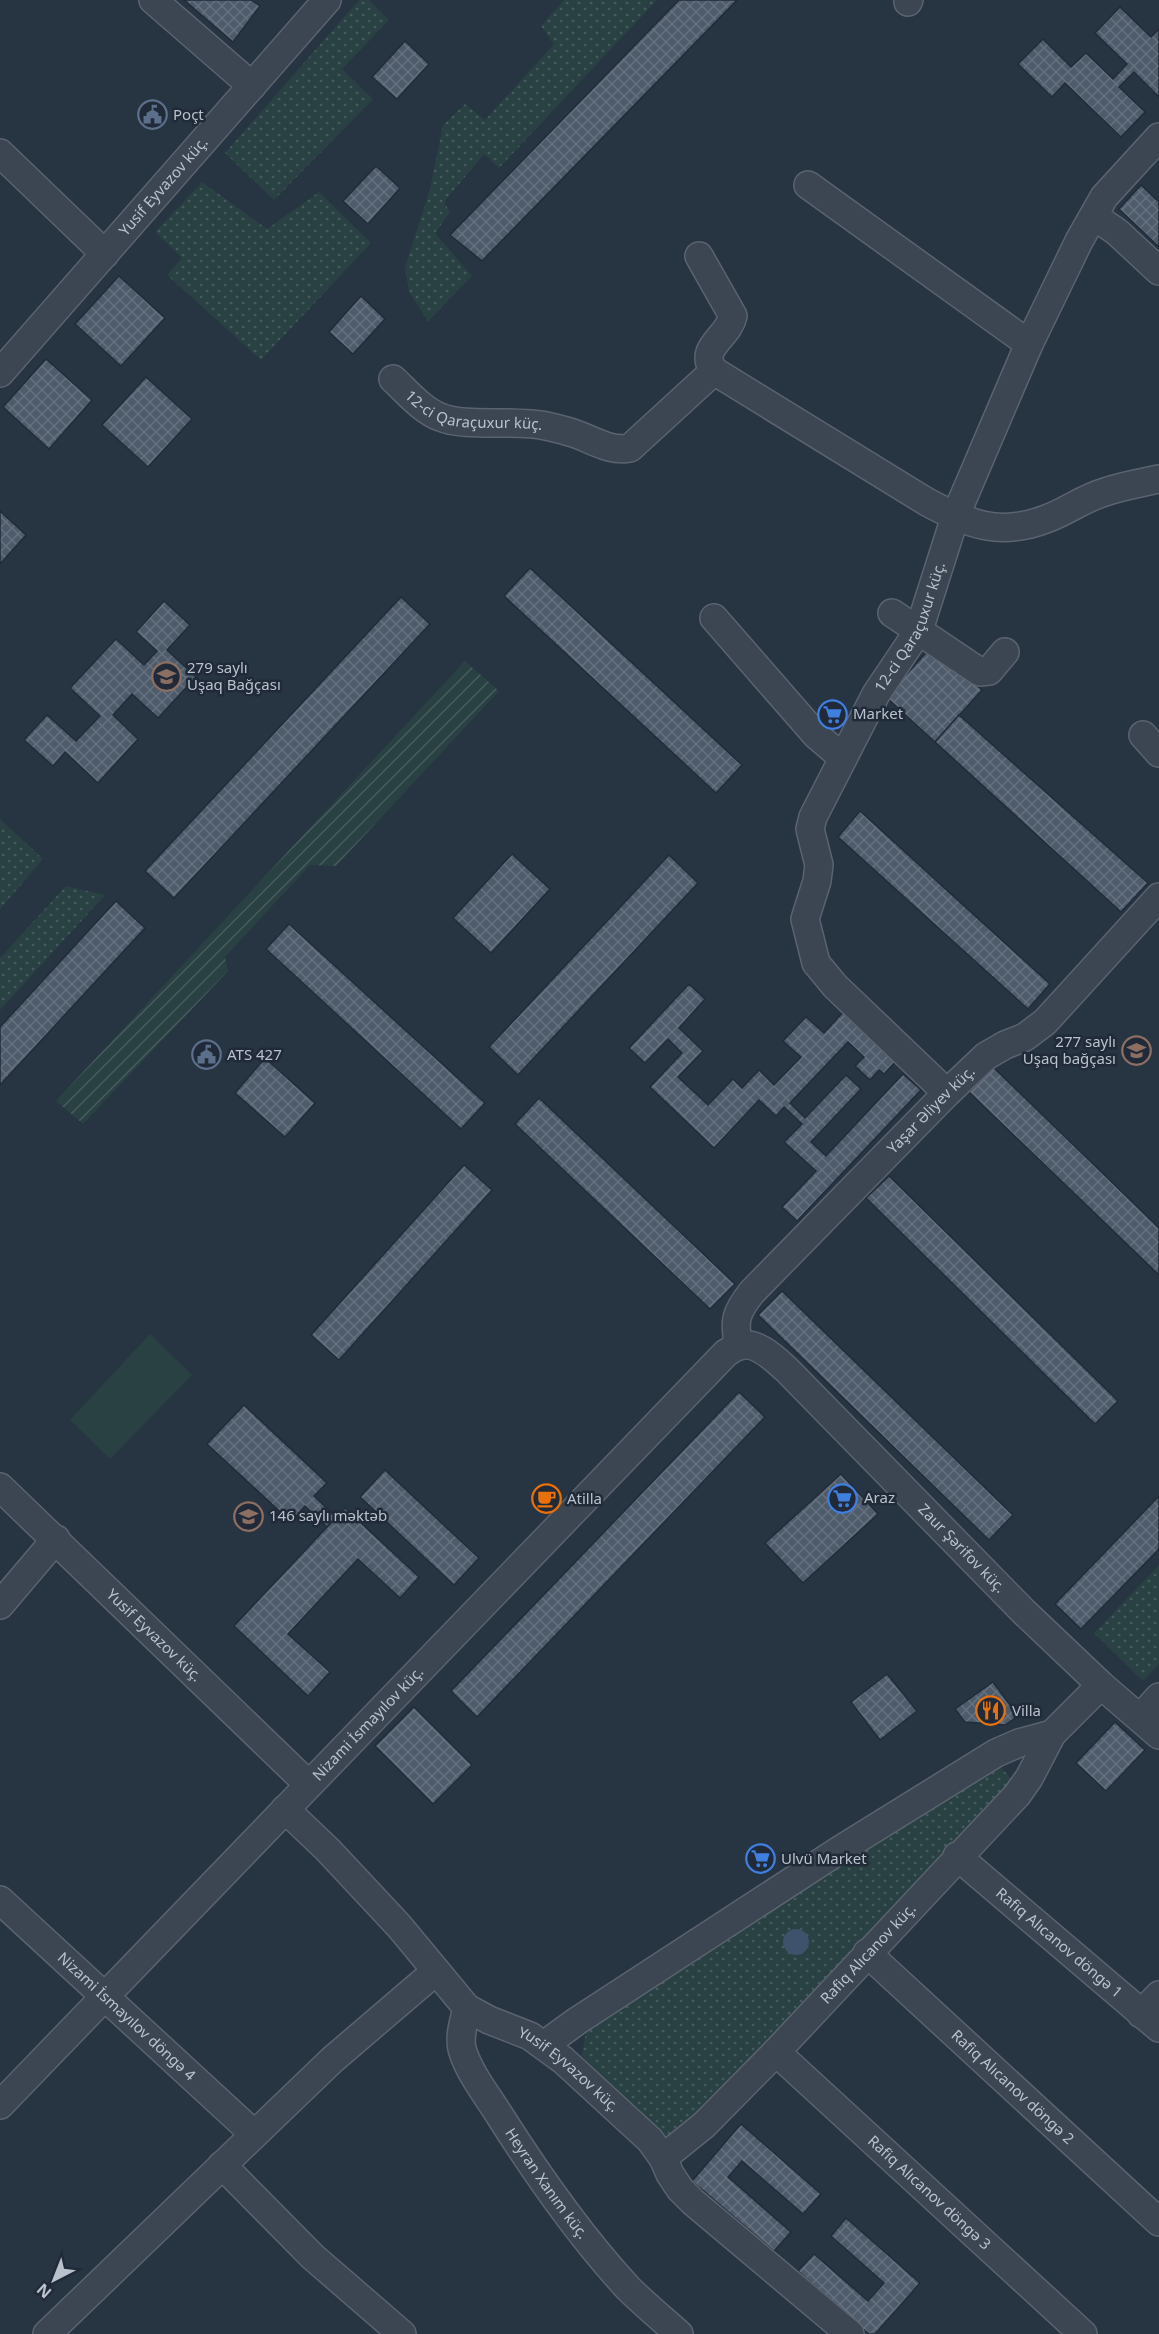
<svg xmlns="http://www.w3.org/2000/svg" width="1159" height="2334" font-family="'Noto Sans',sans-serif">
	<style>
		.park { fill: url(#park-dots) }
		.garden { fill: url(#garden-furrows) }
		.pitch { fill: #294143 }
		.water { fill: #3e526b }
		.building { fill: url(#building-cross-hatch); stroke: #222c39; stroke-width: 1.5 }
		.lines { fill: none; stroke-linecap: round; stroke-linejoin: round }
		.minor-casing { stroke: #5a636f; stroke-width: 30 }
		.minor { stroke: #3c4552; stroke-width: 27 }
		.labels { text-anchor: middle; stroke-width: 5; stroke-linejoin: round; paint-order: stroke }
		.poi-label { font-size: 15px; fill: #b9c1cc; stroke: #202a38; text-anchor: start }
		.street-label { font-size: 15px; fill: #b9c1cc; stroke: #202a38 }
	</style>
	<defs>
		<pattern id="park-dots" width="8" height="8" patternUnits="userSpaceOnUse" patternTransform="scale(1.5)"><rect width="8" height="8" fill="#294143"/><path d="M2 2h.1M6 6h.1" fill="none" stroke="#465b5d" stroke-width="1.8" stroke-linecap="round"/></pattern>
		<pattern id="garden-furrows" width="10" height="10" patternUnits="userSpaceOnUse" patternTransform="scale(1.5)"><rect width="10" height="10" fill="#294143"/><path d="M-1 1l2-2M0 10L10 0M9 11l2-2" fill="none" stroke="#465b5d"/></pattern>
		<pattern id="building-cross-hatch" width="8" height="8" patternUnits="userSpaceOnUse" patternTransform="scale(1.5)"><rect width="8" height="8" fill="#4e5b6b"/><path d="M0 0l8 8M0 8l8-8" fill="none" stroke="#65717f"/></pattern>
	</defs>
	<rect width="100%" height="100%" fill="#273442"/>
	<g class="park">
		<path d="M359,0H369L389,20L342,69L373,99L274,200L225,153Z"/>
		<path d="M564,0H657L499,168L484,154L444,202L450,212L435,233L472,276L428,321L409,292L405,267L430,189L443,125L465,104L485,120L554,44L541,26Z"/>
		<path d="M202,182L267,229L319,192L371,243L261,360L167,275L182,258L155,232Z"/>
		<path d="M0,819L43,859L0,909Z"/>
		<path d="M66,886L105,895L0,1010V958Z"/>
		<path d="M1159,1565V1664L1143,1681L1094,1633Z"/>
		<path d="M995,1760L1013,1781L676,2137L657,2134L582,2056L586,2031Z"/>
	</g>
	<path class="garden" d="M465,661L499,691L336,866L310,865L225,957L228,971L83,1124L56,1101Z"/>
	<path class="pitch" d="M150,1334L192,1375L110,1459L70,1420Z"/>
	<circle class="water" cx="796" cy="1942" r="13"/>
	<g class="building">
		<path d="M184,0H251L260,6L233,42Z"/>
		<path d="M679,0H737L482,261L450,235Z"/>
		<path d="M1120,7L1151,37L1159,29V97L1134,72L1119,87L1145,112L1121,137L1065,83L1052,97L1018,64L1043,39L1071,67L1086,53L1113,79L1127,64L1095,33Z"/>
		<path d="M405,41L429,64L397,99L372,77Z"/>
		<path d="M376,166L400,188L368,224L343,201Z"/>
		<path d="M1141,185L1159,202V247L1119,209Z"/>
		<path d="M119,276L165,318L121,366L75,324Z"/>
		<path d="M361,296L385,319L353,354L329,332Z"/>
		<path d="M46,359L92,400L49,449L3,407Z"/>
		<path d="M146,377L192,419L148,467L102,425Z"/>
		<path d="M0,511L26,535L0,564Z"/>
		<path d="M530,568L742,765L716,793L504,596Z"/>
		<path d="M401,597L430,624L174,898L145,871Z"/>
		<path d="M164,601L190,625L167,650L196,677L158,718L132,694L113,715L138,739L98,783L65,752L53,766L24,740L47,715L76,741L100,716L70,688L116,639L144,665L157,651L136,632Z"/>
		<path d="M933,645L982,690L935,742L886,697Z"/>
		<path d="M959,715L1148,883L1121,912L935,742Z"/>
		<path d="M860,811L1050,984L1028,1009L838,837Z"/>
		<path d="M512,854L550,889L491,953L453,918Z"/>
		<path d="M669,855L698,883L518,1075L489,1047Z"/>
		<path d="M116,901L145,928L0,1085V1027Z"/>
		<path d="M289,924L485,1103L461,1129L266,949Z"/>
		<path d="M689,984L705,999L679,1028L703,1051L678,1077L708,1105L733,1079L742,1088L759,1070L774,1085L801,1057L783,1041L806,1017L824,1033L845,1010L898,1059L884,1074L879,1070L870,1080L855,1066L864,1057L848,1042L790,1103L805,1118L846,1075L861,1089L811,1142L826,1156L903,1074L921,1090L797,1221L782,1207L816,1171L784,1142L802,1124L784,1107L776,1116L759,1100L714,1148L650,1087L682,1053L668,1039L645,1063L629,1048Z"/>
		<path d="M265,1058L315,1103L285,1137L235,1093Z"/>
		<path d="M993,1067L1159,1228V1275L969,1092Z"/>
		<path d="M539,1098L735,1284L710,1309L515,1124Z"/>
		<path d="M464,1165L492,1190L339,1360L311,1335Z"/>
		<path d="M889,1176L1118,1401L1095,1424L866,1198Z"/>
		<path d="M782,1291L1013,1515L989,1540L758,1315Z"/>
		<path d="M739,1392L765,1417L477,1717L451,1691Z"/>
		<path d="M244,1405L327,1483L314,1496L336,1517L327,1527L305,1506L291,1522L207,1444Z"/>
		<path d="M385,1470L479,1558L454,1585L360,1497Z"/>
		<path d="M841,1474L878,1514L803,1583L765,1543Z"/>
		<path d="M1159,1496V1549L1081,1629L1055,1604Z"/>
		<path d="M345,1508L419,1577L400,1598L358,1559L288,1634L330,1672L308,1696L234,1626Z"/>
		<path d="M887,1674L917,1711L880,1740L851,1702Z"/>
		<path d="M993,1682L1018,1716L1005,1725L965,1722L955,1709Z"/>
		<path d="M414,1707L472,1765L433,1804L375,1746Z"/>
		<path d="M1115,1722L1145,1750L1106,1791L1076,1763Z"/>
		<path d="M741,2124L821,2194L803,2214L742,2161L728,2177L791,2232L774,2251L692,2181Z"/>
		<path d="M846,2218L920,2283L875,2334H869L798,2271L814,2254L868,2301L884,2283L831,2236Z"/>
	</g>
	<g class="lines">
		<defs>
			<g id="minor">
				<path d="M153,0L252,86"/>
				<path d="M908,2L909,0"/>
				<path d="M0,153L105,254"/>
				<path d="M808,185L1029,344"/>
				<path d="M1094,216L1117,232L1159,271"/>
				<path d="M699,256L733,316C728,338 697,348 714,371"/>
				<path id="s1" d="M0,373L327,0"/>
				<path id="s2" d="M393,379C407,392 422,410 440,417C466,428 514,419 546,426C555,428 564,430 573,433C592,439 609,452 630,448L714,371L927,502C968,524 1000,537 1046,519C1066,512 1084,498 1105,492C1122,486 1141,483 1159,479"/>
				<path d="M892,613L980,672L989,671L1005,652"/>
				<path d="M714,618L816,735L843,758"/>
				<path d="M1143,735L1159,753"/>
				<path id="s3" d="M947,1093L835,986L816,963L805,919L817,881L819,865L810,829L813,817L876,694L919,630L955,517L1029,344L1079,241L1104,197L1159,137"/>
				<path id="s4" d="M739,1346C733,1321 736,1312 752,1292L947,1093L986,1056L1005,1045L1025,1037L1045,1022L1159,897"/>
				<path id="s5" d="M0,1487L308,1784"/>
				<path d="M0,1605L56,1539"/>
				<path d="M1140,1718L1159,1697"/>
				<path id="s6" d="M285,1809L328,1850L399,1926L467,2008L489,2020L530,2036L563,2060L650,2140L663,2158L670,2174L680,2189L693,2202L850,2334"/>
				<path id="s7" d="M957,1856L1159,2028"/>
				<path id="s8" d="M0,1900L254,2134"/>
				<path id="s9" d="M867,1953L1159,2222"/>
				<path id="s10" d="M467,2008C464,2021 459,2035 462,2049C469,2073 487,2095 500,2116C538,2176 580,2236 628,2288C644,2304 662,2319 679,2334"/>
				<path d="M1141,2014L1159,1995"/>
				<path d="M544,2045L577,2021L838,1851L996,1753L1019,1743L1052,1734L1101,1685"/>
				<path id="s11" d="M776,2052L1083,2334"/>
				<path id="s12" d="M0,2105L726,1353C730,1351 734,1347 739,1346C756,1340 775,1359 787,1370L1024,1612L1101,1685L1159,1735"/>
				<path id="s13" d="M663,2158L704,2125L776,2052L1017,1795L1029,1778L1052,1734"/>
				<path d="M222,2165L313,2257L402,2334"/>
				<path d="M47,2334L332,2060L436,1971"/>
			</g>
		</defs>
		<use href="#minor" class="minor-casing"/>
		<use href="#minor" class="minor"/>
	</g>
	<defs>
		<symbol id="civic-ring" viewBox="-11 -11 22 22"><circle r="9.5" fill="#202a38" stroke="#5c6f8a" stroke-width="1.5"/><path d="M-.6-6.5H3V-4.5H.6V-3L4-1V1h2V6H-6V1h2V-1L-.6-3ZM-1.2 2.5V6h2.4V2.5Z" fill="#5c6f8a"/></symbol>
		<symbol id="school-ring" viewBox="-11 -11 22 22"><circle r="9.5" fill="#202a38" stroke="#8d6e63" stroke-width="1.5"/><path d="M0-5L7-2L0 1L-7-2ZM-4 1L0 2.5L4 1V4Q0 6-4 4Z" fill="#8d6e63"/></symbol>
		<symbol id="supermarket-ring" viewBox="-11 -11 22 22"><circle r="9.5" fill="#202a38" stroke="#3f7fe0" stroke-width="1.5"/><path d="M-6-5.5h2.5l.6 2H6L4.5 2H-2.5L-4.4-4H-6ZM-1.5 3.2a1.3 1.3 0 1 0 .1 0ZM3 3.2a1.3 1.3 0 1 0 .1 0Z" fill="#3f7fe0"/></symbol>
		<symbol id="cafe-ring" viewBox="-11 -11 22 22"><circle r="9.5" fill="#202a38" stroke="#e8710a" stroke-width="1.5"/><path d="M-5.5-4.5H6V0H3Q3 3.5 0 3.5H-2.5Q-5.5 3.5-5.5 0ZM3-3.2v2h1.7v-2ZM-6 4.5H4V6H-6Z" fill="#e8710a"/></symbol>
		<symbol id="restaurant-ring" viewBox="-11 -11 22 22"><circle r="9.5" fill="#202a38" stroke="#e8710a" stroke-width="1.5"/><path d="M-5-6h1v4h1v-4h1v4h1v-4h1v5L-1.5 .5V6h-2V.5L-5-1ZM5-6V6H3V1.5H1.5Q1.5-4 5-6Z" fill="#e8710a"/></symbol>
	</defs>
	<g fill-rule="evenodd">
		<use href="#civic-ring" x="136" y="98" width="33" height="33"/>
		<use href="#school-ring" x="150" y="660" width="33" height="33"/>
		<use href="#supermarket-ring" x="816" y="698" width="33" height="33"/>
		<use href="#school-ring" x="1120" y="1034" width="33" height="33"/>
		<use href="#civic-ring" x="190" y="1038" width="33" height="33"/>
		<use href="#supermarket-ring" x="826" y="1482" width="33" height="33"/>
		<use href="#cafe-ring" x="530" y="1482" width="33" height="33"/>
		<use href="#school-ring" x="232" y="1500" width="33" height="33"/>
		<use href="#restaurant-ring" x="974" y="1694" width="33" height="33"/>
		<use href="#supermarket-ring" x="744" y="1842" width="33" height="33"/>
	</g>
	<g class="labels">
		<g class="poi-label">
			<text x="173" y="120">Poçt</text>
			<text x="187" y="673">279 saylı<tspan x="187" dy="17">Uşaq Bağçası</tspan></text>
			<text x="853" y="719">Market</text>
			<text x="1116" y="1047" text-anchor="end">277 saylı<tspan x="1116" dy="17">Uşaq bağçası</tspan></text>
			<text x="227" y="1060">ATS 427</text>
			<text x="864" y="1503">Araz</text>
			<text x="567" y="1504">Atilla</text>
			<text x="269" y="1521">146 saylı məktəb</text>
			<text x="1012" y="1716">Villa</text>
			<text x="781" y="1864">Ulvü Market</text>
		</g>
		<g class="street-label">
			<text dy="5" stroke="none"><textPath href="#s1" startOffset="248">Yusif Eyvazov küç.</textPath></text>
			<text dy="5" stroke="none"><textPath href="#s2" startOffset="92">12-ci Qaraçuxur küç.</textPath></text>
			<text dy="5" stroke="none"><textPath href="#s3" startOffset="550">12-ci Qaraçuxur küç.</textPath></text>
			<text dy="5" stroke="none"><textPath href="#s4" startOffset="314">Yaşar Əliyev küç.</textPath></text>
			<text dy="5" stroke="none"><textPath href="#s12" startOffset="1366">Zaur Şərifov küç.</textPath></text>
			<text dy="5" stroke="none"><textPath href="#s5" startOffset="214">Yusif Eyvazov küç.</textPath></text>
			<text dy="5" stroke="none"><textPath href="#s12" startOffset="530">Nizami İsmayılov küç.</textPath></text>
			<text dy="5" stroke="none"><textPath href="#s7" startOffset="134">Rafiq Alıcanov döngə 1</textPath></text>
			<text dy="5" stroke="none"><textPath href="#s13" startOffset="290">Rafiq Alıcanov küç.</textPath></text>
			<text dy="5" stroke="none"><textPath href="#s8" startOffset="172">Nizami İsmayılov döngə 4</textPath></text>
			<text dy="5" stroke="none"><textPath href="#s6" startOffset="390">Yusif Eyvazov küç.</textPath></text>
			<text dy="5" stroke="none"><textPath href="#s9" startOffset="198">Rafiq Alıcanov döngə 2</textPath></text>
			<text dy="5" stroke="none"><textPath href="#s10" startOffset="201">Heyran Xanım küç.</textPath></text>
			<text dy="5" stroke="none"><textPath href="#s11" startOffset="208">Rafiq Alıcanov döngə 3</textPath></text>
		</g>
	</g>
	<g transform="translate(54 2280) rotate(222)" stroke="#202a38" stroke-width="4.5" paint-order="stroke">
	<path d="M0-4.5L10 22L0 15L-10 22Z" fill="#b9c1cc"/>
	<text y="-9" font-size="16" font-weight="bold" text-anchor="middle" fill="#b9c1cc">N</text>
	</g>
</svg>
